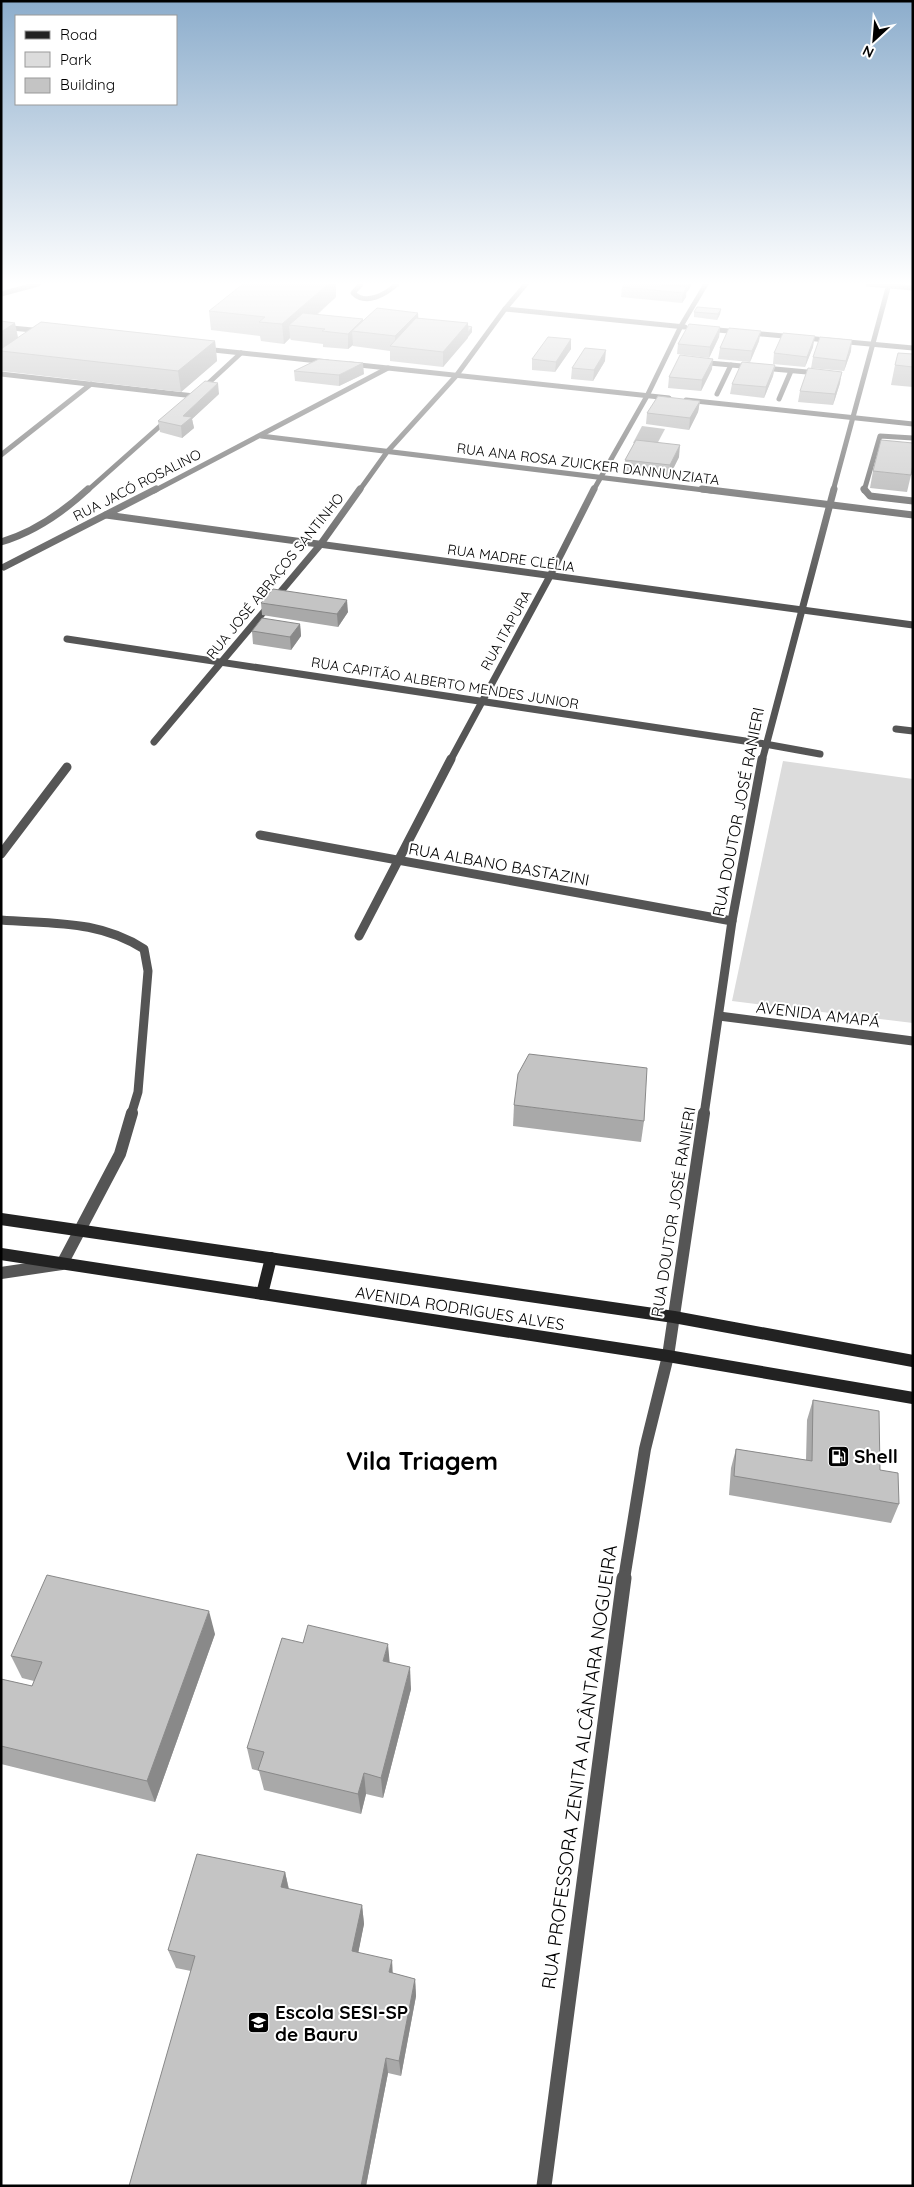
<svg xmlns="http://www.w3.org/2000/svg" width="914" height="2187" font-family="Quicksand,sans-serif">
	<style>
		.green { fill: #dcdcdc }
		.water { fill: #a3a3a3 }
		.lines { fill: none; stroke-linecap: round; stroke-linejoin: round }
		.service { stroke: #555; stroke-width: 5 }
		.minor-far4 { stroke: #555; stroke-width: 5 }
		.minor-far3 { stroke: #555; stroke-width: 7 }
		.minor-far2 { stroke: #555; stroke-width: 9 }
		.minor-far1 { stroke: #555; stroke-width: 12 }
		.minor { stroke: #555; stroke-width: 15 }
		.tertiary { stroke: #555; stroke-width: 5 }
		.secondary { stroke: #222; stroke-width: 12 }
		.wall { fill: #a9a9a9 }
		.shaded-wall { fill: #898989 }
		.building { fill: #c4c4c4; stroke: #898989 }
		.labels { text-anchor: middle; stroke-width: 4; stroke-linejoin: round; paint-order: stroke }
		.far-street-label { font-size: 14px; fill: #000; stroke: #fff }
		.street-label { font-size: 16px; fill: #000; stroke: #fff }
		.near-poi-label { font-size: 19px; font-weight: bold; fill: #000; stroke: #fff; text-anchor: start }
		.near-street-label { font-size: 19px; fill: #000; stroke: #fff }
		.near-district-label { font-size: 25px; font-weight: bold; fill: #000; stroke: #fff }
	</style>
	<rect width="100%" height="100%" fill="#fff"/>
	<path class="green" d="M783,761L913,779V1023L732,1001Z"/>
	<path class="water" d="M642,426L665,429L656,446L633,443Z"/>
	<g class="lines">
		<g class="service">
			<path d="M361,284L353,293C366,306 386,294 397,284"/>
			<path d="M698,362L818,373"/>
			<path d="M717,394L731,365"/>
			<path d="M779,399L791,371"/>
		</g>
		<g class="minor-far4">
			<path d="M868,284L913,288"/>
			<path d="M1,294L38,284"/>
			<path d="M505,309L685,327"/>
			<path d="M707,329L913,348"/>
			<path d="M1,374L194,396"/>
			<path d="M201,390L241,353"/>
			<path d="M261,436L712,491"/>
			<path d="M1,455L91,384"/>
			<path d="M87,491L168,419"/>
			<path d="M154,491L388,368"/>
			<path d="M359,491L387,452L456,376L505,309L526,284"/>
			<path d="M593,491L647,396L681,326L706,284"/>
			<path d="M833,491L889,284"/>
			<path d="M864,491L880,436L913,438"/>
		</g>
		<g class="minor-far3">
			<path d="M702,489L913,515"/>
			<path d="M864,489L870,496L913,501"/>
			<path d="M106,515L913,625"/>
			<path d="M1,542C35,532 62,513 88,489"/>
			<path d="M4,567L156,489"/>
			<path d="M67,639L765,744L820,754"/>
			<path d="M896,729L913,731"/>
			<path d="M154,742L320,545L360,489"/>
			<path d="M450,761L550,576L594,489"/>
			<path d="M762,761L834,489"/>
		</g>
		<g class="minor-far2">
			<path d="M260,835L732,921"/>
			<path d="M1,854L67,767"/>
			<path d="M1,920C53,924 99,920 144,949L148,971L138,1092L131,1115"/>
			<path d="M359,936L451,759"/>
			<path d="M719,1016L913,1041"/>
			<path d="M704,1115L732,921L762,759"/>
		</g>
		<g class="minor-far1">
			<path d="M1,1273L62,1264L120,1154L132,1113"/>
			<path d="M624,1579L645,1449L668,1356L704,1113"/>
		</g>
		<path class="minor" d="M544,2186L624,1578"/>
		<g class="tertiary">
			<path d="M1,327L43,331"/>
			<path d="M204,349L328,362"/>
			<path d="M350,364L669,398"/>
			<path d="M686,400L913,424"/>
		</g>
		<g class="secondary">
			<path d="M1,1219L674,1317L913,1361"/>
			<path d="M1,1254L668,1356L913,1398"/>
			<path d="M262,1294L271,1258"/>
		</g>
	</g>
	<g class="wall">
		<path d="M668,284H692L687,292H686V297L682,303L621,297L622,287L667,286Z"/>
		<path d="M336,297L317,315L363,319V321L418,318L468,326L472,332L443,367L390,361V351L353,346V345L348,349L323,347V344L291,340L290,338L284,344L261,341L260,336L211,330L209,311Z"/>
		<path d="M721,309L720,314L717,320L694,317V312Z"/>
		<path d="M1,321L18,338L215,341L217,361L181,392L2,371L1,366Z"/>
		<path d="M720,327L719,337L709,358L677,354L678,344Z"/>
		<path d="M571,339V349L555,372L532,370V359Z"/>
		<path d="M759,341L750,362L718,359L720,348Z"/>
		<path d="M813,347L805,367L773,364L774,353Z"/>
		<path d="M851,351L844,371L811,368L813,357Z"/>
		<path d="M913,354V387L891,385L895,365Z"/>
		<path d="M605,361L593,381L571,379L572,368Z"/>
		<path d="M775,365L773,376L764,398L730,394L732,384Z"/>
		<path d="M712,369L701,391L668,388L669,377Z"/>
		<path d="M294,371L364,374L339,386L295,381Z"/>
		<path d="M840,383L833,405L798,402L800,391Z"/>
		<path d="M219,394L192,419L194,428L182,438L160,432L158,421Z"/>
		<path d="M700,401L698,412L689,430L646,424L647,413Z"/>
		<path d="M679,457L669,477L624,471L625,460Z"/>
		<path d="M873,471L911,475L907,492L870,488Z"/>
		<path d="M261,603L348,612L338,627L262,615Z"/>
		<path d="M300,624L301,636L291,650L253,644L252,631Z"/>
		<path d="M514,1105L644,1121L641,1142L513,1126Z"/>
		<path d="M813,1400L880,1470L899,1504L891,1523L729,1495L731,1468L736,1449L806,1460L807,1420Z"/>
		<path d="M215,1634L155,1802L1,1764V1679L32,1686L34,1681L22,1678L11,1656Z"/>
		<path d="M303,1643L389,1663L411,1689L383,1798L366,1794L361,1814L264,1790L259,1771L252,1769L247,1748Z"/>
		<path d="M285,1872L289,1889L362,1905L364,1924L358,1953L393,1973L415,1979L416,1996L401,2076L388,2073L366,2186H129L191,1971L176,1968L168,1950Z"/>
	</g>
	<g class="shaded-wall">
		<path d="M328,284H336V297L303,326L289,325L290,338L284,344L282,324Z"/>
		<path d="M688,284H692L687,292Z"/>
		<path d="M687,287L686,297L682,303L683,293Z"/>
		<path d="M721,309L720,314L717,320L718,314Z"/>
		<path d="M418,313L419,328L395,347V336Z"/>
		<path d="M363,319V333L352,331L353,345L348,349V334Z"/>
		<path d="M15,323L19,342L1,351V332Z"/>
		<path d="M468,323V338L443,367V352Z"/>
		<path d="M472,327V332L468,337V332Z"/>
		<path d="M720,327L719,337L709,358L710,347Z"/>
		<path d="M761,331L759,341L750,362L752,351Z"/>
		<path d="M815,336L813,347L805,367L807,357Z"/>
		<path d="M571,339V349L555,372L556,362Z"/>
		<path d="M852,340L851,351L844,371L846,361Z"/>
		<path d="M215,341L217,361L181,392L178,371Z"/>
		<path d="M606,350L605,361L593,381L594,370Z"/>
		<path d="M713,359L712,369L701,391L702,380Z"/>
		<path d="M363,363L364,374L339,386V375Z"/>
		<path d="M775,365L773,376L764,398L766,387Z"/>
		<path d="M842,372L840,383L833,405L835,394Z"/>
		<path d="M218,383L219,394L192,419L194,428L182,438L181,426L183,416Z"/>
		<path d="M700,401L698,412L689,430L690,418Z"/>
		<path d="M680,445L679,457L669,477L670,465Z"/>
		<path d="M347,600L348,612L338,627L337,614Z"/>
		<path d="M300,624L301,636L291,650L290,637Z"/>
		<path d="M209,1611L215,1634L155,1802L147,1781Z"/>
		<path d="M388,1644L390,1666L383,1661Z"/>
		<path d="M410,1667L411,1689L383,1798L381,1778Z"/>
		<path d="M364,1773L366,1794L361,1814L358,1794Z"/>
		<path d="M285,1872L289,1891L281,1887Z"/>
		<path d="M362,1905L364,1924L355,1969L352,1951Z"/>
		<path d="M392,1960L393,1977L389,1972Z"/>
		<path d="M415,1979L416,1996L401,2076L399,2061Z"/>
		<path d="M386,2058L388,2073L366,2186H361Z"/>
	</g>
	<g class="building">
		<path d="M243,284H328L282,324L259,322L265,317L209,311Z"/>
		<path d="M624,284H655L687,287L683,293L622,287Z"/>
		<path d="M697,307L721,309L718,314L694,312Z"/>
		<path d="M377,308L418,313L395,336L352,331Z"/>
		<path d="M303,313L363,319L348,334L322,331L325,329L289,325Z"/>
		<path d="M416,318L468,323L443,352L390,346Z"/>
		<path d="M1,321L15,323L1,332Z"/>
		<path d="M41,322L215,341L178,371L1,351V349Z"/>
		<path d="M689,324L720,327L710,347L678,344Z"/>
		<path d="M468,326L472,327L468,332Z"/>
		<path d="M729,328L761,331L752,351L720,348Z"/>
		<path d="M783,333L815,336L807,357L774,353Z"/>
		<path d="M548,337L571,339L556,362L532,359Z"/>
		<path d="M820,337L852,340L846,361L813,357Z"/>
		<path d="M585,348L606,350L594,370L572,368Z"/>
		<path d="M898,353L913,354V367L895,365Z"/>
		<path d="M680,355L713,359L702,380L669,377Z"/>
		<path d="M319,359L363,363L339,375L294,371Z"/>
		<path d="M742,362L775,365L766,387L732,384Z"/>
		<path d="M808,368L842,372L835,394L800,391Z"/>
		<path d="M205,381L218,383L183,416L192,417L181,426L158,421Z"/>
		<path d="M658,396L700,401L690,418L647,413Z"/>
		<path d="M636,440L680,445L670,465L625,460Z"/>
		<path d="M881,440L913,443V464L911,475L873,471Z"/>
		<path d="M273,589L347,600L337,614L261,603Z"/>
		<path d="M262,618L300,624L290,637L252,631Z"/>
		<path d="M529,1054L647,1068L644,1121L514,1105L518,1074Z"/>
		<path d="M813,1400L879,1411L880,1470L898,1473L899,1504L734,1476L736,1449L812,1461Z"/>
		<path d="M47,1575L209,1611L147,1781L1,1746V1679L32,1686L42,1662L11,1656Z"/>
		<path d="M308,1625L388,1644L383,1661L410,1667L381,1778L364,1773L358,1794L258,1770L264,1752L247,1748L282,1638L303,1643Z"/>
		<path d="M197,1854L285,1872L281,1887L362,1905L352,1951L392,1960L389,1972L415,1979L399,2061L386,2058L361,2186H129L195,1956L168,1950Z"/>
	</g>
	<linearGradient id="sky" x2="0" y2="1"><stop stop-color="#8cadcc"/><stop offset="0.48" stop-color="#fff"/><stop offset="1" stop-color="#fff" stop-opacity="0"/></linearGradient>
	<rect width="914" height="590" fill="url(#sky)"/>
	<defs>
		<symbol id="fuel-square" viewBox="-11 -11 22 22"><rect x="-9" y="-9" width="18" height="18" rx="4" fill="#000" stroke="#fff"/><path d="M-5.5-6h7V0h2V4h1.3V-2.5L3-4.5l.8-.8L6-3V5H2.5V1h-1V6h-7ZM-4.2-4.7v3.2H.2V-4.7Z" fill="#fff"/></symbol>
		<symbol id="school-square" viewBox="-11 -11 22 22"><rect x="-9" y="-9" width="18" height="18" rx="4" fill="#000" stroke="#fff"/><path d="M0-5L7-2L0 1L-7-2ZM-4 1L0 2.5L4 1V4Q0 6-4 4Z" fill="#fff"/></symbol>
	</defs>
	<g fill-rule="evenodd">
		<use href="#fuel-square" x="826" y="1444" width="25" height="25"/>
		<use href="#school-square" x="246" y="2010" width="25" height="25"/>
	</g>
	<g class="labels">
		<g class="far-street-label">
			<text transform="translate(588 464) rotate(7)" y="5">RUA ANA ROSA ZUICKER DANNUNZIATA</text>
			<text transform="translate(137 485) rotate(-27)" y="5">RUA JACÓ ROSALINO</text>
			<text transform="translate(511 558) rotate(8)" y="5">RUA MADRE CLÉLIA</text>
			<text transform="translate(275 576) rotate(-51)" y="5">RUA JOSÉ ABRAÇOS SANTINHO</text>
			<text transform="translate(506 630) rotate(-61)" y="5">RUA ITAPURA</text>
			<text transform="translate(445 683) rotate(9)" y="5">RUA CAPITÃO ALBERTO MENDES JUNIOR</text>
		</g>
		<g class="street-label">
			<text transform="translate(738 812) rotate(-79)" y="6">RUA DOUTOR JOSÉ RANIERI</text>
			<text transform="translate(499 864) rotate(10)" y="6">RUA ALBANO BASTAZINI</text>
			<text transform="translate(818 1014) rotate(7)" y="6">AVENIDA AMAPÁ</text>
			<text transform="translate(673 1212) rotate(-81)" y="6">RUA DOUTOR JOSÉ RANIERI</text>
			<text transform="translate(460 1308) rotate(9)" y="6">AVENIDA RODRIGUES ALVES</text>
		</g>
		<g class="near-poi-label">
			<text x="854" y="1463">Shell</text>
			<text x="275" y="2019">Escola SESI-SP<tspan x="275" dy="22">de Bauru</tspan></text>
		</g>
		<g class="near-street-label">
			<text transform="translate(579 1767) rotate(-82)" y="7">RUA PROFESSORA ZENITA ALCÂNTARA NOGUEIRA</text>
		</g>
		<g class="near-district-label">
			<text x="422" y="1470">Vila Triagem</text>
		</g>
	</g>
	<rect width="914" height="2187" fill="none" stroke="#000000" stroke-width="5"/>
	<rect x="15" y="15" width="162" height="90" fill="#ffffff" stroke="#999999"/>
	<rect x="25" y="31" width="25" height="8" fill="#222222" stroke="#999999"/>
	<text x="60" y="40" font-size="15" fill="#000000">Road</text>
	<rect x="25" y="52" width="25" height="15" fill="#dcdcdc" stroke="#999999"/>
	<text x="60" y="65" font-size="15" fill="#000000">Park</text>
	<rect x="25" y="78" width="25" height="15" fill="#c4c4c4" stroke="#999999"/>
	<text x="60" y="90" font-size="15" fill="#000000">Building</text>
	<g transform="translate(874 40) rotate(206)" stroke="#ffffff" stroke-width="4" paint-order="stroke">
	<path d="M0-4L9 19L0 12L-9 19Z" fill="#000000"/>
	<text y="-8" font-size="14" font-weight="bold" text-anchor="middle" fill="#000000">N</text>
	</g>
</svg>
